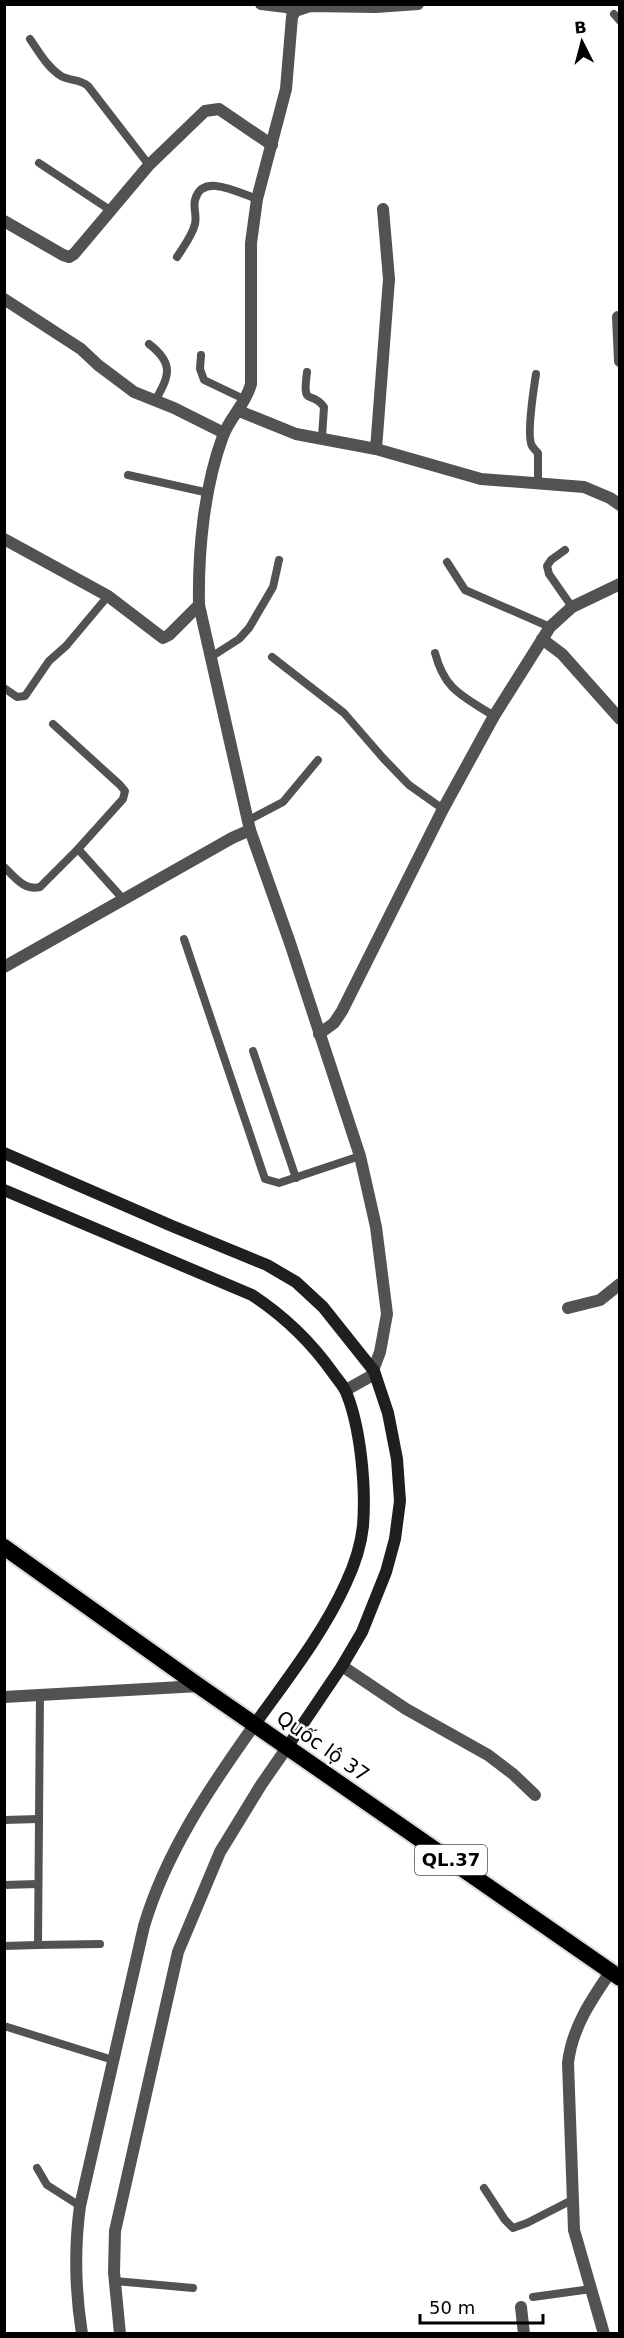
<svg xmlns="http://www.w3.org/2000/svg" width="624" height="2338" font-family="'DejaVu Sans',sans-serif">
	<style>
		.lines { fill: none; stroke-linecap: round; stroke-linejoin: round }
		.trunk-casing { stroke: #dbdbdb; stroke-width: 20 }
		.service { stroke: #525252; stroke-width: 8 }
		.minor { stroke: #525252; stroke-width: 12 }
		.tertiary { stroke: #525252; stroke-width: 12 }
		.secondary { stroke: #1f1f1f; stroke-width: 12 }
		.trunk { stroke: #000; stroke-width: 16 }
		.labels { text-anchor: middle; stroke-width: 5; stroke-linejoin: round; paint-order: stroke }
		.shield { fill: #fff; stroke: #4c4c4c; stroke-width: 1.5 }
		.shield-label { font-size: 18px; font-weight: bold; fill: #000 }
		.street-label { font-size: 20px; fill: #000; stroke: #fff }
	</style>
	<rect width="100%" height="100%" fill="#fff"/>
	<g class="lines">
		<defs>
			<path id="trunk" d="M4,1547L199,1686L620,1978"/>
		</defs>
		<use href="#trunk" class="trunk-casing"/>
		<g class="service">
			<path d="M614,14L620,21"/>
			<path d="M30,39C39,52 47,67 61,76C70,81 80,79 88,86L149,165"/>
			<path d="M39,163L110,210"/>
			<path d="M177,257C184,246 192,236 195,224C197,215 193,208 195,200C202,172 239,193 257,199"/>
			<path d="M149,344C175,364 169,376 155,401"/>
			<path d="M201,355L200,369L204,380L246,400"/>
			<path d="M307,372C302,409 311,389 324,407L322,437"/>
			<path d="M536,374C534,387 526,436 532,446C534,449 536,451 538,453V484"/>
			<path d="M128,475L209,493"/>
			<path d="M565,550L551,560L547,566L549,574L572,607"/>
			<path d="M447,562L465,590L550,627"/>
			<path d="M435,653C445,691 463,696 494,716"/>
			<path d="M211,657L239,639L249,628L273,587L279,560"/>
			<path d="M272,657L344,713L383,758L409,785L443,809"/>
			<path d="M4,688L17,697L25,696L49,661L66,646L108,596"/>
			<path d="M247,821L283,802L318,760"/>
			<path d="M78,849L123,899"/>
			<path d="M4,867C15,877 24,891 40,887L78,849L123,799L125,791L120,785L53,724"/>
			<path d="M184,939L265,1179L279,1183L360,1156"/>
			<path d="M253,1051L296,1178"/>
			<path d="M40,1694L38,1945L100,1944"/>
			<path d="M4,1820L39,1819"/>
			<path d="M4,1885L38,1884"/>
			<path d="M4,1946L38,1945"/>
			<path d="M4,2026L113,2060"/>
			<path d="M37,2168L47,2185L80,2206"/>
			<path d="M484,2188L505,2220L513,2228L527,2223L572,2200"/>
			<path d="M115,2281L193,2288"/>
			<path d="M533,2297L591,2289"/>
		</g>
		<g class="minor">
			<path d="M261,4L286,7L295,11"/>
			<path d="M4,221L63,255L69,257L74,254L149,165L205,111L219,109L272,145"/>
			<path d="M4,299L81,349L98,365L134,392L174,408L224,433"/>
			<path d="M618,317L620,361"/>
			<path d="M239,411L296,434L376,449L481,479L584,487L610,498L620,505"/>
			<path d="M376,449L389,279L383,209"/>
			<path d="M4,539L108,596L163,638L169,635L199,605"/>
			<path d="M542,639L562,654L620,719"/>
			<path d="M250,830L290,943L360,1156L376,1227L387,1314L380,1352L371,1376L346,1390"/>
			<path d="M4,967L232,838L250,830L199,605C198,551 204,487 223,436C230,417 246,404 251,384V243L257,199L286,89L292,17L295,11L310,6L376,7L418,4"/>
			<path d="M319,1034L334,1023L342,1011L443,809L494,716L550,627L572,607L620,584"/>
			<path d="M568,1308L600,1300L620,1284"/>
			<path d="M342,1666L406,1709L488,1755L513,1774L535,1795"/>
			<path d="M521,2307L524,2334"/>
			<path d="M82,2334C75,2290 74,2250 80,2206L144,1926C166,1852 210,1787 255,1724"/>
			<path d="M120,2334L114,2272L115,2231L178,1952L220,1852L261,1785L288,1746"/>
			<path d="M604,2334L574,2230L568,2063C572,2028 591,2000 611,1971"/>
		</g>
		<path class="tertiary" d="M4,1697L199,1686"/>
		<g class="secondary">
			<path d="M4,1153L172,1226L267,1265L296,1282L323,1307L374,1371L388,1413L397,1459L400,1501L395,1539L386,1572L362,1632L342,1666L288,1746"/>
			<path d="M4,1190L252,1295C284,1316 311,1342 333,1373C337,1379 343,1385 346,1392C361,1428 366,1488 363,1526C361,1545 354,1566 346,1583C323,1634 287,1679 255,1724"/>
		</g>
		<use href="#trunk" class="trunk"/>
	</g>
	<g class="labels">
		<rect class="shield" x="415" y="1845" width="72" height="30" rx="4.5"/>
		<g class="shield-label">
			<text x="451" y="1866">QL.37</text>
		</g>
		<g class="street-label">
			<text transform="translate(323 1746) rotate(35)" y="7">Quốc lộ 37</text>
		</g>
	</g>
	<rect width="624" height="2338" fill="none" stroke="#000000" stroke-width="12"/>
	<g transform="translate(582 42) rotate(354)" stroke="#ffffff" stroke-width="4.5" paint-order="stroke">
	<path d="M0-4.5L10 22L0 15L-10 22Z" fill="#000000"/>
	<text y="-9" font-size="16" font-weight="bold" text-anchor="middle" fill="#000000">B</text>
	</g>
	<path d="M420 2314v9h123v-9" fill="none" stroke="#000000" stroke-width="3"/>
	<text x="429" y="2314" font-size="18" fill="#000000" stroke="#ffffff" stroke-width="4.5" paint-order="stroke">50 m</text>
</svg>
